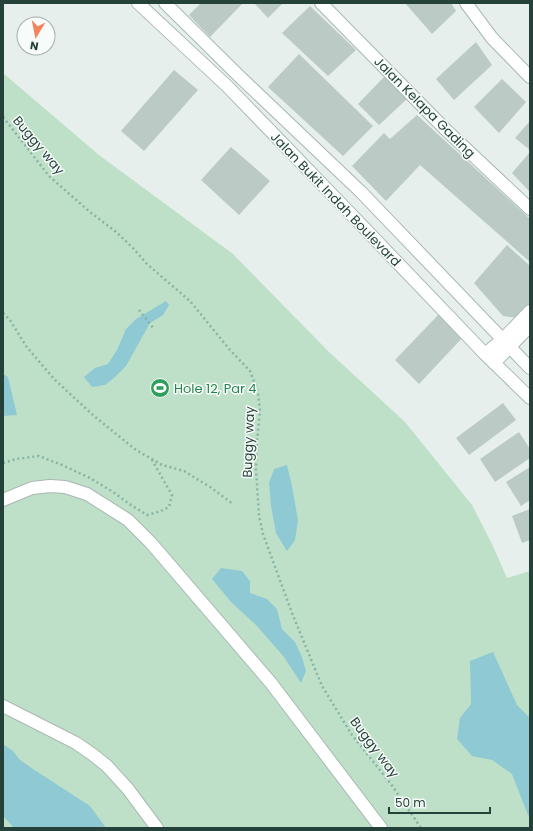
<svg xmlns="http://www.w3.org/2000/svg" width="533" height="831" font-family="Poppins,sans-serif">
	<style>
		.green { fill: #bfe0c8 }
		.water { fill: #8ec9d4 }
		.building { fill: #bbcac4 }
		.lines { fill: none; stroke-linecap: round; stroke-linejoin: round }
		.minor-casing { stroke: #a8b8b2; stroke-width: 14 }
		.path { stroke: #86b3a5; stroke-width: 2.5; stroke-dasharray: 2 3; stroke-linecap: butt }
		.minor { stroke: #fff; stroke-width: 12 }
		.labels { text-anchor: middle; stroke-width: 3; stroke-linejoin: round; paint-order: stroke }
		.street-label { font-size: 13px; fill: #24423a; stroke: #f7fbf9 }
		.leisure-label { font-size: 13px; fill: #27864d; stroke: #f7fbf9; text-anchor: start }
	</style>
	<rect width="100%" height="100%" fill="#e6efeb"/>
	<path class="green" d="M3,73L99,155L233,254L329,352L405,422L472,505L492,544L507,578L530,571V828H3Z"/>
	<g class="water">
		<path d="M166,301L169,305L163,315L150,323L126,366L115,377L105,385L92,387L84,377L95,368L108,364L117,350L126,329L136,319Z"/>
		<path d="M3,374L8,377L17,415L3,416Z"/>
		<path d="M287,465L292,486L298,520L295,540L287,551L276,533L271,506L269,483L274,469Z"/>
		<path d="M221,568L242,571L250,581V593L267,599L277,609L282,629L295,642L302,657L306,671L301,683L284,657L257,626L232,603L212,579Z"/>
		<path d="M493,652L517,705L530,718V816L528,815L512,774L492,760L472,756L457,739L460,718L471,704L470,661Z"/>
		<path d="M3,744L13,751L20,760L33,769L90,806L106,828H14L3,816Z"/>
	</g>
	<g class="building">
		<path d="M201,3H243L210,37L189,15Z"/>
		<path d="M254,3H283L268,18Z"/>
		<path d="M405,3H451L456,11L432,34Z"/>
		<path d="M310,6L356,50L328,76L282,33Z"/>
		<path d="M476,42L492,65L454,100L436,79Z"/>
		<path d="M299,54L373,126L343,156L268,87Z"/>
		<path d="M174,70L198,90L144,151L121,131Z"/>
		<path d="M384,77L407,99L379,125L358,104Z"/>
		<path d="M502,79L526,102L499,133L474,107Z"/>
		<path d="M417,115L530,219V262L420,165L386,201L352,166L384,133L390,139Z"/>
		<path d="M530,121V150L515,138Z"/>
		<path d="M231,147L270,181L239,215L201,180Z"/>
		<path d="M530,152V192L512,173Z"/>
		<path d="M507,245L530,266V307L518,318L503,316L474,283Z"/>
		<path d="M440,313L464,336L419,384L395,360Z"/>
		<path d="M503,403L516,420L469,455L456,438Z"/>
		<path d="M519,432L530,449V458L495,482L480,459Z"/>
		<path d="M530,467V500L521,506L506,482Z"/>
		<path d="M530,509V540L522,543L512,516Z"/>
	</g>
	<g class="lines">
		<defs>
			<g id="minor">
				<path d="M138,3L227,86L348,211L485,354L530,398"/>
				<path d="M165,3L239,76L361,192L530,368"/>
				<path d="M321,3L445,129L530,209"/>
				<path d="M466,3L492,38L530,77"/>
				<path d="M485,354L502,340L530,311"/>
				<path d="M494,363L530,326"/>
				<path d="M3,500L32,488L50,486L65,487L87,494L128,520L151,543L271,683L381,828"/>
				<path d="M3,706L76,743L92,754L107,766L128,789L157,828"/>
			</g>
		</defs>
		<use href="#minor" class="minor-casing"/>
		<g class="path">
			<path d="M3,117L49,176L90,212L115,231L132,247L147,264L190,301L230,350L250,371L258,392L260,411L257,440L256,469L259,516L263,534L292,613L322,686L352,735L391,784L421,828"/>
			<path d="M139,310L154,329"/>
			<path d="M3,313L10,320L26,346L54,379L94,416L136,450L162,465L184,471L210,487L233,504"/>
			<path d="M3,463L16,459L39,456L62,465L90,478L113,492L131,505L147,515L161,511L169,507L172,495L152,460"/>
		</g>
		<use href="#minor" class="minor"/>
	</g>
	<defs>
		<symbol id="stadium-disc" viewBox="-11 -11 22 22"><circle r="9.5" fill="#2e9e5b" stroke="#f7fbf9"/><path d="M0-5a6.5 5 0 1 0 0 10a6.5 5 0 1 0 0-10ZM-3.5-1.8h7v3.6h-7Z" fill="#fff"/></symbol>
	</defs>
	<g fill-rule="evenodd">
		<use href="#stadium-disc" x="149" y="377" width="22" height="22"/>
	</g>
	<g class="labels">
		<g class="street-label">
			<text transform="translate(425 107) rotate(45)" y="5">Jalan Kelapa Gading</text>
			<text transform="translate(39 145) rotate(50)" y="5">Buggy way</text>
			<text transform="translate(336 199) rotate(46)" y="5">Jalan Bukit Indah Boulevard</text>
			<text transform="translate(248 442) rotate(-88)" y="5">Buggy way</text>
			<text transform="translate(375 747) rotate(53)" y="5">Buggy way</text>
		</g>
		<g class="leisure-label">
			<text x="174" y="393">Hole 12, Par 4</text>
		</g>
	</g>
	<rect width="533" height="831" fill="none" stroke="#24423a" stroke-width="8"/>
	<g transform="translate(36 36) rotate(190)"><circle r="19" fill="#f7fbf9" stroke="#a3b1ad"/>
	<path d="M0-3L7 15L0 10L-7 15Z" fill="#f4845f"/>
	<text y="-6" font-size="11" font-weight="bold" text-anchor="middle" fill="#24423a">N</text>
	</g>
	<path d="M389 807v6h101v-6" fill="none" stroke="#24423a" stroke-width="2"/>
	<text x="395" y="807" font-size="12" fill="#24423a" stroke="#f7fbf9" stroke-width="3" paint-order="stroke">50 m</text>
</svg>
